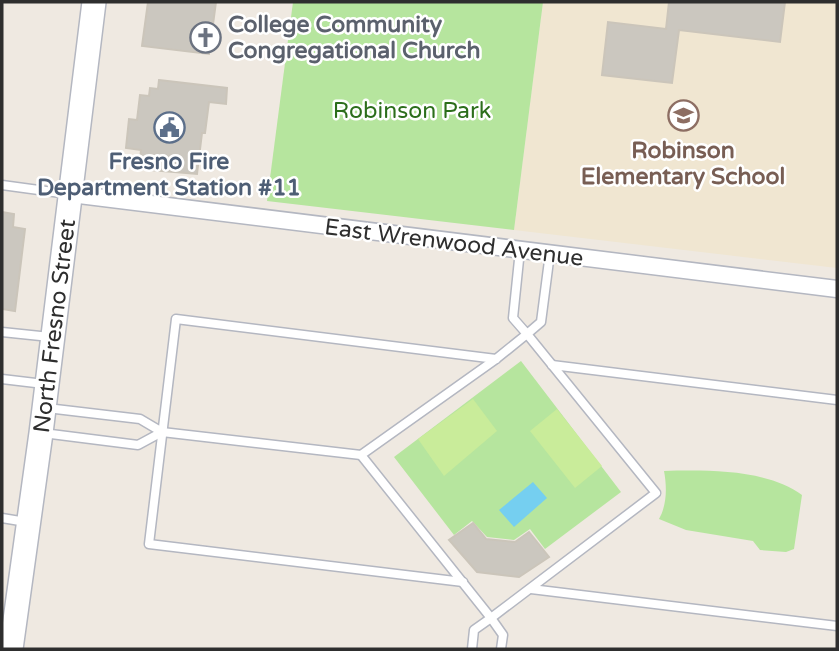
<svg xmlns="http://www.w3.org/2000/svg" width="839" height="651" font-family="'Varela Round',sans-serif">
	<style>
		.education { fill: #f0e6d1 }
		.green { fill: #b6e59e }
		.pitch { fill: #c9ec9a }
		.water { fill: #75cff0 }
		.building { fill: #cbc7bf; stroke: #cbc5ba; stroke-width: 2 }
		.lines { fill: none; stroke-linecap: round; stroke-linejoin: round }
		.service-casing { stroke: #b4b7c1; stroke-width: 11 }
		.minor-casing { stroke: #b4b7c1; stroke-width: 19 }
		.secondary-casing { stroke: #b4b7c1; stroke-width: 26 }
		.service { stroke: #fff; stroke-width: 8 }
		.minor { stroke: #fff; stroke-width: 16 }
		.secondary { stroke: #fff; stroke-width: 23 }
		.labels { text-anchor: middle; stroke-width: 5; stroke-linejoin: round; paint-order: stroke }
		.worship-label { font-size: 23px; font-weight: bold; fill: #5b616d; stroke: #fff; text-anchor: start }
		.park-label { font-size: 23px; fill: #2c6e1b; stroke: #fff }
		.education-label { font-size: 23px; font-weight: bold; fill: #785e54; stroke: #fff }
		.service-label { font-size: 23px; font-weight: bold; fill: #4e5e75; stroke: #fff }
		.street-label { font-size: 23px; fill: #2e2e2e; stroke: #fff }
	</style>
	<rect width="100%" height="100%" fill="#efe9e1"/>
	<path class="education" d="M543,2H837V268L514,230Z"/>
	<g class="green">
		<path d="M293,2H543L514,230L267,201Z"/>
		<path d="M521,361L621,492L545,549L530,529L514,540L487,537L472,521L454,535L394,457Z"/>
		<path d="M664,471C707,470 767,469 802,495L794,549L786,552L760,550L753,541L686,530L659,519C667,505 667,487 664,471Z"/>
	</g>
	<g class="pitch">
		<path d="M473,399L497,431L444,476L418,439Z"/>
		<path d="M557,409L602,466L575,488L530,431Z"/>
	</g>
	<path class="water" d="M533,482L547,498L514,527L499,510Z"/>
	<g class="building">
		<path d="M148,2H216L209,54L142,46Z"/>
		<path d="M669,2H785L780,42L679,30L672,83L602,75L608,22L666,29Z"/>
		<path d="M159,80L227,88L226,104L209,102L205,133H202L197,174L139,169L141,150L126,148L129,119L137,120L140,95L149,96L150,88L158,89Z"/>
		<path d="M2,212L14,214L13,227L25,229L15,311L2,309Z"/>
		<path d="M473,523L486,539L515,542L529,532L549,557L519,577L477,572L449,540Z"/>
	</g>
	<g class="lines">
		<defs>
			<g id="service">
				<path d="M2,185L68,194"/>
				<path d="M520,250L513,318L527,334L541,322L550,253"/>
				<path d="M2,332L50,337"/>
				<path d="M527,334L656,493L491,618L361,455L496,359Z"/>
				<path d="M552,365L837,400"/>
				<path d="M2,379L44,384"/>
				<path d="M47,408L140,419L162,432L361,455"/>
				<path d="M43,433L138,445L162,432"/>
				<path d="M2,518L26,522"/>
				<path d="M463,582L149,544L176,319L496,359"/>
				<path d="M531,589L837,626"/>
				<path d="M472,649L474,630L491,618L503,635L501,649"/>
			</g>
			<path id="minor" d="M71,194L837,289"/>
			<path id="secondary" d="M11,649L41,433L94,2"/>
		</defs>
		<use href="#service" class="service-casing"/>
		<use href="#minor" class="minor-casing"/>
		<use href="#secondary" class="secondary-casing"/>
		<use href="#service" class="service"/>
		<use href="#minor" class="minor"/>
		<use href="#secondary" class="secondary"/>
	</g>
	<defs>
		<symbol id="church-ring" viewBox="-11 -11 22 22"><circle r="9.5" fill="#fff" stroke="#6b7280" stroke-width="1.5"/><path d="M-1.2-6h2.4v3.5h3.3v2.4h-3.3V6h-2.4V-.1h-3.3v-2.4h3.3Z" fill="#6b7280"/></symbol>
		<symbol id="school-ring" viewBox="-11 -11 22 22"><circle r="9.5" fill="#fff" stroke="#8d6e63" stroke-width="1.5"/><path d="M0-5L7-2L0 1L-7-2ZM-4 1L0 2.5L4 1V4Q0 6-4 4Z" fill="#8d6e63"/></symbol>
		<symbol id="civic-ring" viewBox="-11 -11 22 22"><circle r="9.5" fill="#fff" stroke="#5c6f8a" stroke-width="1.5"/><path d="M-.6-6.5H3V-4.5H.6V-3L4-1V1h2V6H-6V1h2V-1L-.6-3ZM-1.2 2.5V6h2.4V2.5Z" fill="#5c6f8a"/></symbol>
	</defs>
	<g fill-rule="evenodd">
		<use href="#church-ring" x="188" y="20" width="35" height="35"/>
		<use href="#school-ring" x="666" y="98" width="35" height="35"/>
		<use href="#civic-ring" x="152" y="110" width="35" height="35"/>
	</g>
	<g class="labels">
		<g class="worship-label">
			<text x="228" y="32">College Community<tspan x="228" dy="26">Congregational Church</tspan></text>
		</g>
		<g class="park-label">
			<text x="412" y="118">Robinson Park</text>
		</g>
		<g class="education-label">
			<text x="683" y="158">Robinson<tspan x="683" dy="26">Elementary School</tspan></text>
		</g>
		<g class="service-label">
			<text x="169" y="169">Fresno Fire<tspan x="169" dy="26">Department Station #11</tspan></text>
		</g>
		<g class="street-label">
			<text transform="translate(454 242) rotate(7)" y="8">East Wrenwood Avenue</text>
			<text transform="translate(54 326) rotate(-83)" y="8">North Fresno Street</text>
		</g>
	</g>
	<rect width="839" height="651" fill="none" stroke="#2e2e2e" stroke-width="7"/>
</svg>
